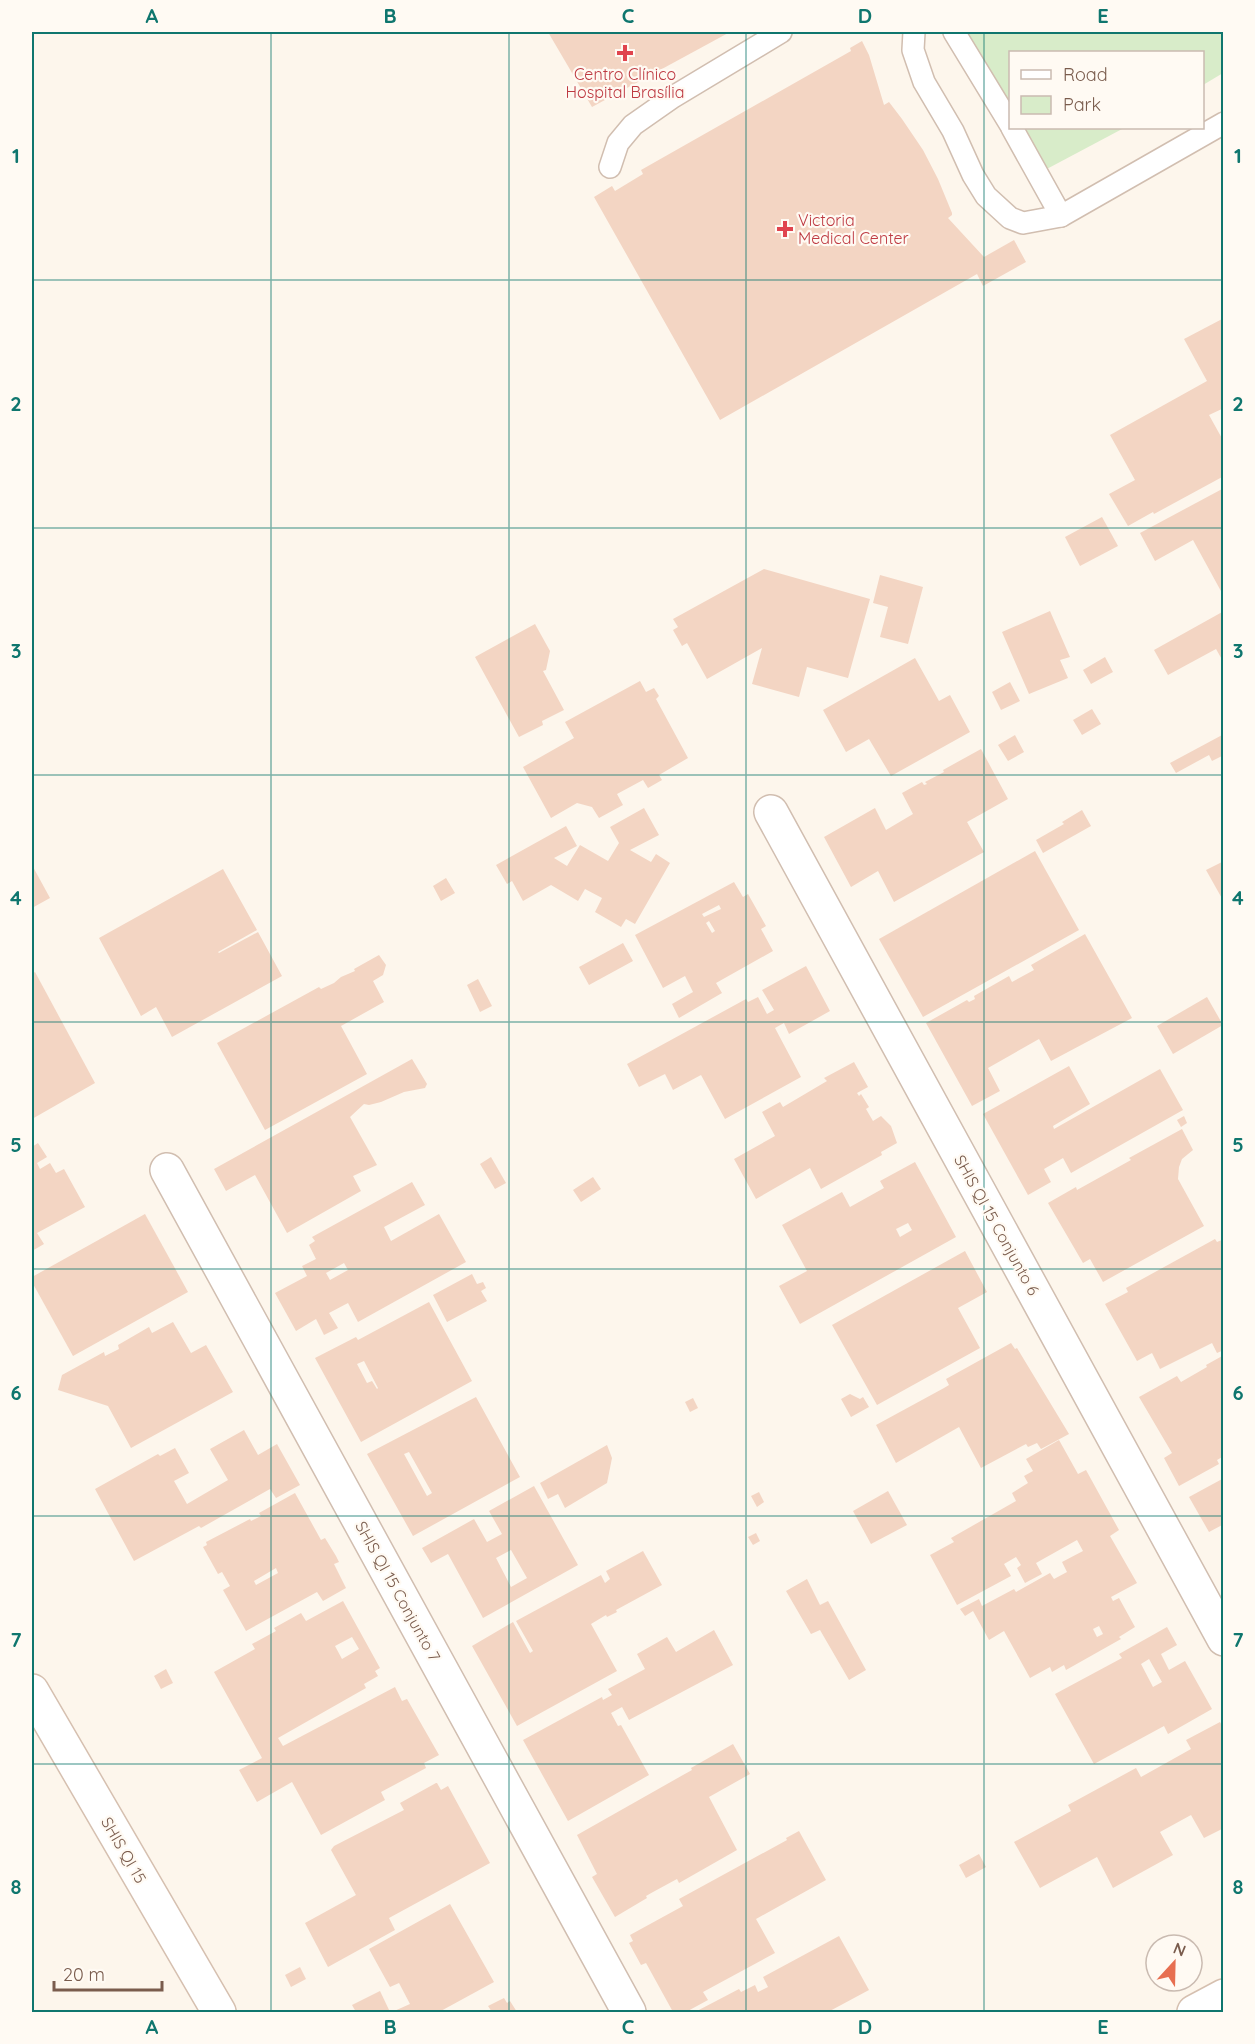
<svg xmlns="http://www.w3.org/2000/svg" width="1255" height="2044" font-family="Quicksand,sans-serif">
	<style>
		.green { fill: #d8ecc9 }
		.building { fill: #f3d5c3; fill-rule: evenodd }
		.lines { fill: none; stroke-linecap: round; stroke-linejoin: round }
		.lane-casing { stroke: #d1beb0; stroke-width: 24 }
		.street-casing { stroke: #d1beb0; stroke-width: 36 }
		.secondary-casing { stroke: #d6c0b0; stroke-width: 36 }
		.lane { stroke: #fff; stroke-width: 21 }
		.street { stroke: #fff; stroke-width: 33 }
		.secondary { stroke: #fff; stroke-width: 33 }
		.grid { fill: none; stroke: #0f766e; stroke-width: 1.5; stroke-opacity: 0.55 }
		.health-dot { fill: #e0444e; stroke: #fffaf3; stroke-width: 2 }
		.labels { text-anchor: middle; stroke-width: 4.5; stroke-linejoin: round; paint-order: stroke }
		.health-label { font-size: 16px; fill: #be3a42; stroke: #fffaf3 }
		.street-label { font-size: 16px; fill: #7a5c4d; stroke: #fffaf3 }
		.neatline { fill: none; stroke: #0f766e; stroke-width: 2 }
		.grid-label { font-size: 20px; text-anchor: middle; font-weight: bold; fill: #0f766e }
	</style>
	<rect width="100%" height="100%" fill="#fdf6ec"/>
	<g class="green">
		<path d="M966,32H1223V73L1203,85L1202,52H1010V112Z"/>
		<path d="M1019,128H1124L1043,171Z"/>
	</g>
	<g class="building">
		<path d="M548,32H730L592,107Z"/>
		<path d="M862,41L869,55L884,105L889,102L902,119L923,150L938,179L952,213V215L948,218L984,257L1014,240L1026,262L983,286L977,274L720,420L594,197L612,186L615,191L643,174L641,170L851,51L850,48Z"/>
		<path d="M1224,318V408L1209,415L1224,442V476L1154,514L1153,512L1128,526L1109,494L1135,480L1110,435L1207,381L1184,339Z"/>
		<path d="M1224,488V592L1222,593L1193,540L1155,561L1140,533Z"/>
		<path d="M1102,517L1118,546L1080,566L1065,537Z"/>
		<path d="M764,569L870,599L848,678L807,667L799,697L752,684L762,648L707,679L687,643L682,646L673,630L678,627L673,619Z"/>
		<path d="M880,575L923,587L908,644L880,637L888,607L873,603Z"/>
		<path d="M1050,611L1070,657L1060,660L1068,678L1029,694L1002,632Z"/>
		<path d="M1224,611V663L1216,649L1168,675L1154,650Z"/>
		<path d="M535,624L550,651L546,670L543,671L564,710L542,721L543,725L519,737L475,657Z"/>
		<path d="M1105,657L1113,672L1091,684L1083,670Z"/>
		<path d="M915,658L939,701L950,695L970,732L891,776L869,739L846,752L823,710Z"/>
		<path d="M640,681L646,692L654,688L659,696L656,699L688,758L659,775L662,780L648,788L643,780L617,794L623,805L599,818L592,807L577,803L551,818L523,767L574,738L565,722Z"/>
		<path d="M1010,682L1020,701L1001,710L992,692Z"/>
		<path d="M1092,709L1101,724L1082,735L1073,720Z"/>
		<path d="M1224,734V755L1212,761L1209,755L1176,773L1170,763Z"/>
		<path d="M1015,735L1024,752L1008,761L998,745Z"/>
		<path d="M981,749L1008,799L967,822L984,852L894,902L878,871L851,887L824,837L875,808L886,830L913,814L902,793L922,782L924,785L927,784L925,782L944,772L943,770Z"/>
		<path d="M644,808L659,835L630,850L651,862L656,854L670,863L635,924L626,919L621,927L595,912L602,898L585,889L578,901L551,885L523,901L512,881L507,884L496,865L566,826L577,846L554,858L567,866L580,845L608,861L619,843L610,827Z"/>
		<path d="M1082,810L1091,826L1043,853L1036,840L1064,824L1062,822Z"/>
		<path d="M1035,851L1079,930L923,1017L879,939Z"/>
		<path d="M1224,861V902L1206,870Z"/>
		<path d="M32,865L50,898L32,908Z"/>
		<path d="M223,869L257,930L218,952L219,953L258,932L282,976L172,1037L156,1007L141,1016L99,938Z"/>
		<path d="M446,878L455,893L441,901L433,886Z"/>
		<path d="M734,882L743,897L748,894L766,926L761,929L773,951L716,983L722,993L679,1018L672,1004L693,992L685,976L663,988L635,935ZM719,905L721,909L704,917L702,914ZM709,921L715,931L712,933L706,923Z"/>
		<path d="M1085,934L1132,1018L1051,1061L1039,1039L988,1068L1000,1091L972,1106L926,1023L967,1000L969,1002L975,999L974,996L1009,976L1012,982L1034,970L1031,965Z"/>
		<path d="M623,943L633,961L589,985L579,967Z"/>
		<path d="M379,955L386,965L383,975L373,981L384,1002L341,1026L367,1074L265,1130L217,1043L319,987L321,989L334,983L341,977L355,971L354,969Z"/>
		<path d="M806,966L830,1011L789,1034L784,1023L775,1028L801,1077L725,1119L701,1075L673,1090L665,1074L639,1087L627,1064L746,999L748,1002L758,997L767,1014L774,1010L762,990Z"/>
		<path d="M35,972L95,1083L32,1119V974Z"/>
		<path d="M478,979L492,1006L480,1012L467,985Z"/>
		<path d="M1207,997L1223,1025L1173,1054L1157,1026Z"/>
		<path d="M412,1059L427,1084L425,1088L404,1092L381,1102L369,1105L364,1104L350,1117L377,1165L353,1176L361,1191L287,1233L255,1175L226,1191L214,1169Z"/>
		<path d="M854,1062L868,1087L857,1093L859,1096L861,1094L869,1107L866,1109L873,1121L881,1116L891,1126L897,1143L881,1152L882,1155L821,1189L810,1168L756,1199L734,1159L775,1136L762,1112L780,1102L783,1107L827,1081L824,1078Z"/>
		<path d="M1069,1066L1090,1104L1053,1126L1054,1129L1160,1069L1183,1110L1071,1173L1063,1158L1044,1169L1051,1182L1028,1195L983,1114Z"/>
		<path d="M1184,1116L1187,1123L1181,1127L1177,1120Z"/>
		<path d="M1182,1129L1193,1150L1182,1159L1179,1167L1178,1179L1204,1226L1103,1282L1090,1259L1083,1263L1048,1203L1076,1187L1077,1190L1131,1160L1129,1158Z"/>
		<path d="M38,1143L47,1157L37,1163L40,1169L50,1163L56,1173L64,1169L85,1207L37,1233L44,1244L32,1251V1147Z"/>
		<path d="M491,1157L506,1183L495,1189L480,1164Z"/>
		<path d="M915,1162L956,1237L800,1324L779,1286L807,1271L782,1225L842,1192L850,1207L884,1188L880,1181ZM908,1223L912,1230L900,1237L896,1229Z"/>
		<path d="M593,1177L601,1189L581,1202L573,1190Z"/>
		<path d="M412,1182L425,1205L384,1227L391,1241L439,1214L466,1262L358,1322L348,1303L329,1313L338,1328L324,1335L316,1319L296,1331L275,1293L307,1276L302,1266L316,1259L309,1245L315,1241L312,1237ZM344,1263L348,1270L330,1280L326,1273Z"/>
		<path d="M145,1214L188,1292L73,1356L32,1282V1277Z"/>
		<path d="M1215,1239L1217,1242L1224,1239V1350L1217,1353L1212,1343L1160,1369L1152,1353L1137,1361L1105,1304L1128,1292L1126,1288Z"/>
		<path d="M965,1251L987,1292L958,1308L980,1348L877,1405L832,1325Z"/>
		<path d="M472,1274L477,1284L483,1282L486,1288L481,1291L487,1301L447,1322L433,1295Z"/>
		<path d="M429,1302L472,1381L361,1442L315,1358L356,1337L358,1340ZM364,1361L378,1388L377,1389L372,1381L367,1383L357,1364Z"/>
		<path d="M173,1322L191,1353L206,1345L233,1392L131,1448L108,1406L58,1390L62,1375L104,1352L105,1356L119,1349L118,1345L149,1327L152,1333Z"/>
		<path d="M1011,1343L1015,1349L1017,1348L1069,1434L1041,1449L1037,1443L1028,1447L1026,1444L981,1468L959,1427L896,1463L876,1425L944,1388L949,1385L946,1379Z"/>
		<path d="M1224,1355V1456L1217,1460L1219,1464L1179,1486L1164,1458L1172,1453L1139,1397L1177,1376L1181,1382L1207,1367L1206,1365Z"/>
		<path d="M850,1394L860,1399L863,1397L869,1407L851,1417L841,1399Z"/>
		<path d="M476,1397L520,1477L413,1536L367,1454ZM409,1452L432,1493L427,1496L404,1454Z"/>
		<path d="M693,1398L698,1408L690,1412L685,1402Z"/>
		<path d="M244,1430L258,1455L277,1444L300,1485L276,1498L270,1489L201,1528L199,1526L134,1561L95,1489L158,1454L160,1456L175,1448L189,1473L174,1481L187,1504L228,1480L210,1449Z"/>
		<path d="M1059,1440L1078,1474L1086,1470L1119,1530L1110,1536L1137,1583L1111,1597L1113,1601L1119,1598L1135,1627L1119,1637L1121,1639L1066,1670L1064,1665L1052,1672L1050,1667L1030,1678L1004,1631L989,1640L973,1611L965,1616L960,1609L979,1599L982,1606L1014,1589L1016,1592L1050,1573L1054,1579L1067,1572L1062,1562L1083,1551L1077,1540L1036,1563L1042,1574L1025,1583L1017,1568L1021,1565L1016,1557L1004,1564L1011,1576L957,1605L930,1555L954,1542L951,1538L1016,1501L1012,1493L1028,1483L1024,1476L1033,1471L1026,1459ZM1099,1626L1103,1634L1097,1637L1093,1629Z"/>
		<path d="M607,1445L612,1458L607,1483L565,1508L558,1494L548,1499L540,1483Z"/>
		<path d="M1224,1478V1524L1209,1532L1189,1497Z"/>
		<path d="M534,1486L578,1565L483,1618L448,1554L431,1563L422,1548L474,1519L487,1542L502,1534L489,1511ZM511,1550L527,1578L511,1587L496,1558Z"/>
		<path d="M888,1491L907,1525L871,1544L853,1511Z"/>
		<path d="M759,1492L764,1502L757,1507L751,1496Z"/>
		<path d="M295,1493L321,1540L325,1538L336,1556L339,1562L334,1564L346,1588L323,1601L317,1592L246,1631L223,1590L230,1586L222,1572L218,1574L203,1547L207,1545L206,1542L250,1519L251,1521L261,1516L259,1513ZM276,1568L278,1573L256,1585L254,1581Z"/>
		<path d="M756,1533L760,1541L753,1545L748,1537Z"/>
		<path d="M643,1551L662,1585L616,1610L617,1612L607,1617L606,1615L591,1624L617,1671L517,1726L472,1646L513,1622L530,1653L533,1651L516,1621L601,1575L605,1583L610,1579L606,1571Z"/>
		<path d="M807,1579L820,1605L828,1601L866,1670L849,1680L820,1630L811,1634L786,1591Z"/>
		<path d="M343,1601L380,1668L375,1671L378,1676L364,1684L366,1688L278,1738L283,1746L395,1687L402,1701L407,1699L439,1755L424,1763L426,1768L381,1792L385,1800L321,1835L292,1782L257,1802L239,1770L262,1758L214,1672L255,1649L252,1644L276,1631L274,1628L301,1613L306,1621ZM352,1637L359,1649L342,1659L335,1646Z"/>
		<path d="M1167,1627L1177,1645L1161,1654L1169,1670L1185,1661L1212,1709L1168,1734L1164,1726L1094,1764L1055,1694L1122,1658L1119,1654ZM1149,1659L1162,1682L1153,1687L1141,1664Z"/>
		<path d="M714,1630L733,1665L629,1720L622,1707L611,1713L618,1726L621,1725L649,1775L568,1821L523,1740L602,1697L603,1700L612,1695L608,1689L645,1669L637,1654L667,1637L676,1652Z"/>
		<path d="M166,1669L173,1683L161,1689L154,1676Z"/>
		<path d="M1220,1722L1224,1729V1828L1204,1838L1191,1815L1160,1832L1173,1855L1113,1888L1097,1857L1040,1888L1014,1842L1071,1811L1068,1805L1136,1768L1141,1777L1191,1749L1186,1740Z"/>
		<path d="M733,1744L750,1774L709,1797L737,1850L679,1883L677,1879L653,1892L646,1896L647,1898L615,1917L592,1877L597,1874L577,1835L683,1775L692,1770L691,1768Z"/>
		<path d="M436,1783H437L441,1790L448,1786L490,1863L389,1918L395,1930L328,1967L305,1923L356,1895L331,1850L334,1846L404,1810L400,1803Z"/>
		<path d="M799,1831L826,1880L756,1919L775,1953L703,1992L708,2000L686,2012H673L646,1963L641,1965L629,1943L633,1941L630,1935L683,1906L679,1899L787,1840L786,1838Z"/>
		<path d="M979,1854L986,1867L966,1878L959,1865Z"/>
		<path d="M450,1904L494,1982L439,2012H392L410,2004L399,1983L390,1987L369,1949Z"/>
		<path d="M839,1936L869,1990L828,2012H695L739,1989L741,1992L755,1985L758,1992L768,1987L763,1977Z"/>
		<path d="M300,1967L306,1979L291,1987L285,1975Z"/>
		<path d="M380,1991L390,2012H356L352,2005Z"/>
		<path d="M504,1998L507,2003L510,2001L517,2012H492L488,2006Z"/>
	</g>
	<g class="lines">
		<defs>
			<g id="lane">
				<path d="M914,32L913,50L924,82L953,131L973,175L986,196L1010,218L1023,223L1061,216"/>
				<path d="M954,32L1010,124"/>
				<path d="M1012,128L1061,216L1224,123"/>
				<path d="M610,167L618,143L633,125L673,97L781,32"/>
			</g>
			<g id="street">
				<path d="M771,812L1224,1639"/>
				<path d="M167,1170L629,2012"/>
			</g>
			<g id="secondary">
				<path d="M32,1691L219,2012"/>
				<path d="M1194,2012L1224,1996"/>
			</g>
		</defs>
		<use href="#lane" class="lane-casing"/>
		<use href="#street" class="street-casing"/>
		<use href="#secondary" class="secondary-casing"/>
		<use href="#lane" class="lane"/>
		<use href="#street" class="street"/>
		<use href="#secondary" class="secondary"/>
	</g>
	<path class="grid" d="M271,32V2012M509,32V2012M746,32V2012M984,32V2012M32,280H1224M32,528H1224M32,775H1224M32,1022H1224M32,1269H1224M32,1516H1224M32,1764H1224"/>
	<g class="health-dot">
		<path d="M622 44h6v6h6v6h-6v6h-6v-6h-6v-6h6z"/>
		<path d="M782 220h6v6h6v6h-6v6h-6v-6h-6v-6h6z"/>
	</g>
	<g class="labels">
		<g class="health-label">
			<text x="625" y="80">Centro Clínico<tspan x="625" dy="18">Hospital Brasília</tspan></text>
			<text x="798" y="226" text-anchor="start">Victoria<tspan x="798" dy="18">Medical Center</tspan></text>
		</g>
		<g class="street-label">
			<text transform="translate(997 1225) rotate(61)" y="6">SHIS QI 15 Conjunto 6</text>
			<text transform="translate(398 1591) rotate(61)" y="6">SHIS QI 15 Conjunto 7</text>
			<text transform="translate(124 1850) rotate(60)" y="6">SHIS QI 15</text>
		</g>
	</g>
	<rect width="1255" height="2044" fill="none" stroke="#fffaf3" stroke-width="66"/>
	<rect x="1009" y="51" width="195" height="78" fill="#fffaf3" stroke="#cabbb1" stroke-width="1.5"/>
	<rect x="1021" y="70" width="30" height="9" fill="#ffffff" stroke="#cabbb1" stroke-width="1.5"/>
	<text x="1063" y="81" font-size="18" fill="#7a5c4d">Road</text>
	<rect x="1021" y="96" width="30" height="18" fill="#d8ecc9" stroke="#cabbb1" stroke-width="1.5"/>
	<text x="1063" y="111" font-size="18" fill="#7a5c4d">Park</text>
	<g transform="translate(1174 1963) rotate(22)"><circle r="28" fill="#fffaf3" stroke="#cabbb1" stroke-width="1.5"/>
	<path d="M0-4.5L10 22L0 15L-10 22Z" fill="#e76f51"/>
	<text y="-9" font-size="16" font-weight="bold" text-anchor="middle" fill="#7a5c4d">N</text>
	</g>
	<path d="M54 1981v9h108v-9" fill="none" stroke="#7a5c4d" stroke-width="3"/>
	<text x="63" y="1981" font-size="18" fill="#7a5c4d" stroke="#fffaf3" stroke-width="4.5" paint-order="stroke">20 m</text>
	<rect x="33" y="33" width="1189" height="1978" class="neatline"/>
	<g class="grid-label">
		<text x="152" y="23">A</text>
		<text x="390" y="23">B</text>
		<text x="628" y="23">C</text>
		<text x="865" y="23">D</text>
		<text x="1103" y="23">E</text>
		<text x="16" y="163">1</text>
		<text x="1238" y="163">1</text>
		<text x="16" y="411">2</text>
		<text x="1238" y="411">2</text>
		<text x="16" y="658">3</text>
		<text x="1238" y="658">3</text>
		<text x="16" y="905">4</text>
		<text x="1238" y="905">4</text>
		<text x="16" y="1152">5</text>
		<text x="1238" y="1152">5</text>
		<text x="16" y="1400">6</text>
		<text x="1238" y="1400">6</text>
		<text x="16" y="1647">7</text>
		<text x="1238" y="1647">7</text>
		<text x="16" y="1894">8</text>
		<text x="1238" y="1894">8</text>
		<text x="152" y="2034">A</text>
		<text x="390" y="2034">B</text>
		<text x="628" y="2034">C</text>
		<text x="865" y="2034">D</text>
		<text x="1103" y="2034">E</text>
	</g>
</svg>
